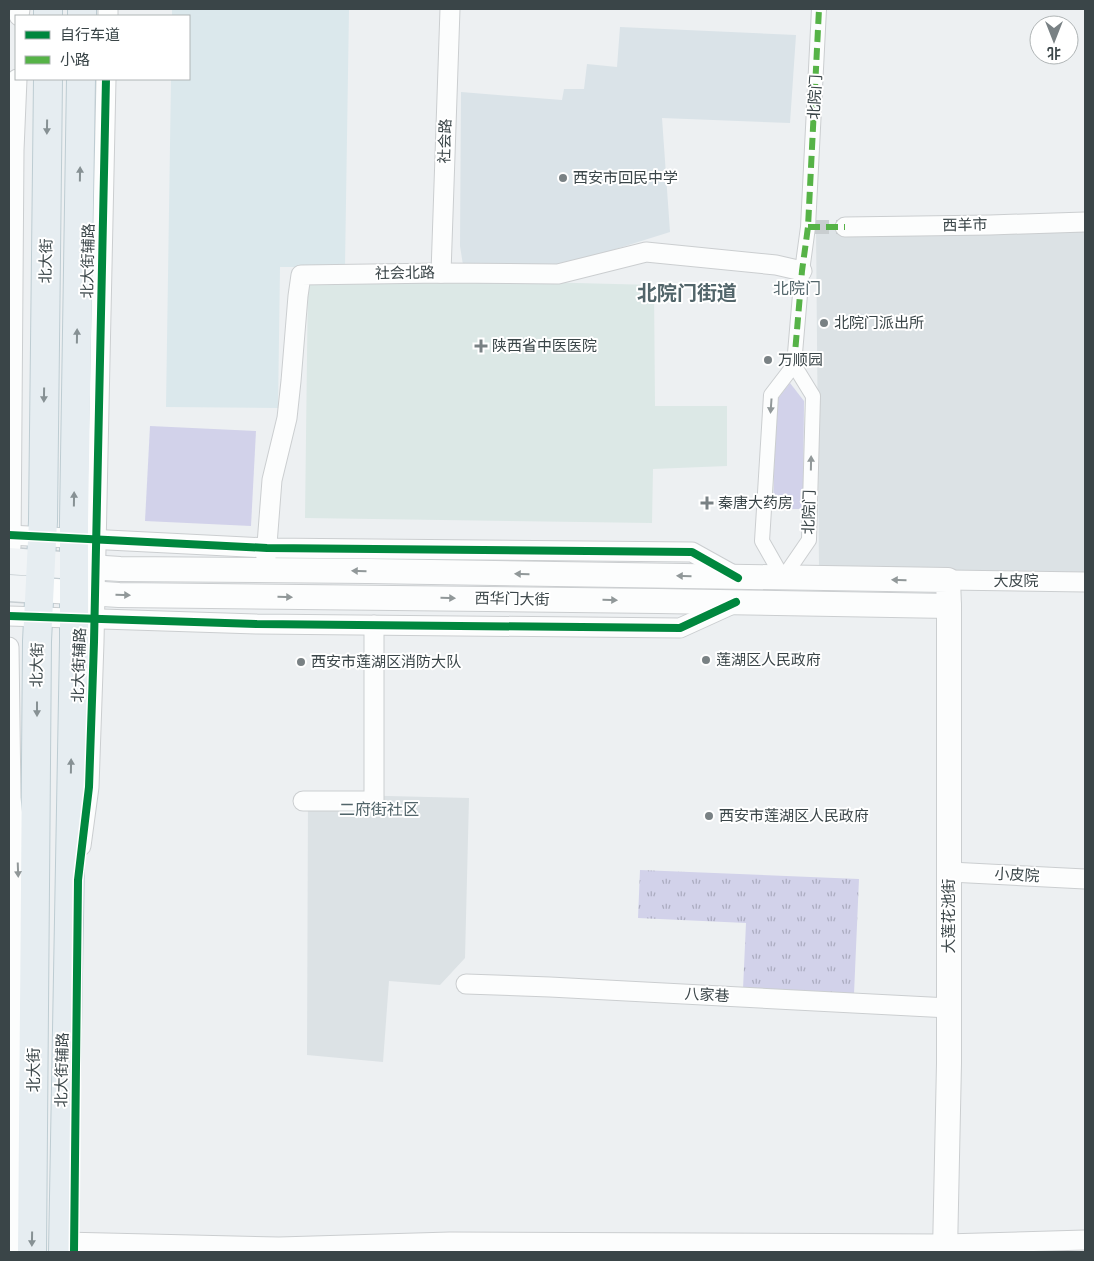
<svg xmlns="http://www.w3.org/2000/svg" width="1094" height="1261" font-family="'Sofia Sans Condensed','Noto Sans SC',sans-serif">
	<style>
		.residential { fill: #dce2e5 }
		.commercial { fill: #dbe8ec }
		.education { fill: #dae3e8 }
		.medical { fill: #dce8e6 }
		.grass { fill: url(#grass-tufts) }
		.park { fill: #d2d2ea }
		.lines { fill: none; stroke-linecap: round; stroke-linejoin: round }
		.pedestrian-tunnel { stroke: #c9ced0; stroke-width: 14; stroke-dasharray: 14 7; stroke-linecap: butt }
		.pedestrian-casing { stroke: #cbced0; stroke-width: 16 }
		.minor-casing { stroke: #cbced0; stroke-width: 21 }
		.tertiary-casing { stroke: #cbced0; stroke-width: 26 }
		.secondary-casing { stroke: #c7ced2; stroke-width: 29 }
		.primary-casing { stroke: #bdccd2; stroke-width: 30 }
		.pedestrian { stroke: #fcfdfd; stroke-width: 14 }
		.minor { stroke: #fcfdfd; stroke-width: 19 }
		.tertiary { stroke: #fcfdfd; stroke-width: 24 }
		.secondary { stroke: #f1f4f6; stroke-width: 26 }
		.primary { stroke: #e6edf1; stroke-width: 28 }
		.quiet { stroke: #56b347; stroke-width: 6; stroke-dasharray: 12 6; stroke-linecap: butt }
		.cycleway-casing { stroke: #fff; stroke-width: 11 }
		.cycleway { stroke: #00873e; stroke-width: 8 }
		.oneway { fill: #879194 }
		.oneway2 { fill: #919899 }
		.poi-dot { fill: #798184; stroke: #fff; stroke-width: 2 }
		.labels { text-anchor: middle; stroke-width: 4; stroke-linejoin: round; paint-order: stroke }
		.street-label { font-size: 15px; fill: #3a4548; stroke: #fff }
		.poi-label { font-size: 15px; fill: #3a4548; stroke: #fff; text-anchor: start }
		.neighbourhood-label { font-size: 16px; fill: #52656a; stroke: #fff }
		.district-label { font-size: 20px; font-weight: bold; fill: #52656a; stroke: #fff }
	</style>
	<defs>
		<pattern id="grass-tufts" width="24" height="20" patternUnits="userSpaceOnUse" patternTransform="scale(1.25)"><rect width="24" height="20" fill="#d2d2ea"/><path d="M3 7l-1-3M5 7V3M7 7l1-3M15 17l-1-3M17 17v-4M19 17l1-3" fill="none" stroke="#abacc0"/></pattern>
	</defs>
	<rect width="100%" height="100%" fill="#edf0f2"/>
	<g class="residential">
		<path d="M1085,222V575L819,571L816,227Z"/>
		<path d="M308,794L469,798L465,958L440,985L389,981L383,1062L307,1055Z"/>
	</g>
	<path class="commercial" d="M172,9H349L345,267H280L278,408L166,407L171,79H189V16H172Z"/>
	<path class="education" d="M620,27L796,35L790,123L662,118L670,232L568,264L463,265L460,246L461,92L562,100L564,89H584L587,64L617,67Z"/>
	<path class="medical" d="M308,276L654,285L655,406H727V466L653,469L652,523L305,518Z"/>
	<path class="grass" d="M640,870L859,879L854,994L743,989L746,923L638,918Z"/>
	<g class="park">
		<path d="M790,383L804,401L803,509H773L776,401Z"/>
		<path d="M150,426L256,431L251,526L145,521Z"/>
	</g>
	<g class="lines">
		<path class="pedestrian-tunnel" d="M815,227H845"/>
		<defs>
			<path id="pedestrian" d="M794,365L813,396L809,540L783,578L762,541L764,509L771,395L794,365L802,271L808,227L819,9"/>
			<g id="minor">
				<path d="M19,16L20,9"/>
				<path d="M108,16V9"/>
				<path d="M845,227L990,225L1085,222"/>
				<path d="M441,273L450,9"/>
				<path d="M9,535L267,548L692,552L737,577"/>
				<path d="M11,547L14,150L17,79"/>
				<path d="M265,570L272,480L287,418L291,381L298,296L301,275L441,273L558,274L646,252L776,265L802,271"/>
				<path d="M948,580L1085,582"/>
				<path d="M9,616L257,624L680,628L735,603"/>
				<path d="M9,647L11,798L18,866L17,1107L13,1252"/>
				<path d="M303,801H374V625"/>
				<path d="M81,846L89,787L94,642L106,79"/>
				<path d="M950,872L1085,879"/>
				<path d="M466,984L550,987L949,1008"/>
				<path d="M63,1242L279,1247L450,1242L945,1244L1085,1240"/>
			</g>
			<g id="tertiary">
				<path d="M74,566L120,569L368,571L948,580L949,606V1063L945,1252"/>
				<path d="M40,590L119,595L658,601L949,606"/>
			</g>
			<g id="secondary">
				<path d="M9,561L74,566"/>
				<path d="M9,588L40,590"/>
			</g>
			<g id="primary">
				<path d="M48,16V9"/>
				<path d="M82,16V9"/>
				<path d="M32,1252L37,641L43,521L48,79"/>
				<path d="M63,1252L74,642V521L81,79"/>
			</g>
		</defs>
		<use href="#pedestrian" class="pedestrian-casing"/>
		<use href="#minor" class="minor-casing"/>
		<use href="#tertiary" class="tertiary-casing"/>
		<use href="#secondary" class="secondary-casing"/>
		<use href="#primary" class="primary-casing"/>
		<use href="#pedestrian" class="pedestrian"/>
		<use href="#minor" class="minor"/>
		<use href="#tertiary" class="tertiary"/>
		<use href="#secondary" class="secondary"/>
		<use href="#primary" class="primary"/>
		<g class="quiet">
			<path d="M808,227H845"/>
			<path d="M794,365L802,271L808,227L819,9"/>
		</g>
		<defs>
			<g id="cycleway">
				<path d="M9,535L267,548L692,552L738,578"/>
				<path d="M9,616L257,624L680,628L736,602"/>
				<path d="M74,1252L78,880L89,787L94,642L106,79"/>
			</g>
		</defs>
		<use href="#cycleway" class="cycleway-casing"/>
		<use href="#cycleway" class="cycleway"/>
	</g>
	<defs><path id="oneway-solid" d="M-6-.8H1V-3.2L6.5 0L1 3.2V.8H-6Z" transform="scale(1.25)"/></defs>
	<g class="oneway">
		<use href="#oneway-solid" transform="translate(47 127) rotate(91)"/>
		<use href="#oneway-solid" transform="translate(80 174) rotate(-89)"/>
		<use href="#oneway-solid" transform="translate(77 336) rotate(-89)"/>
		<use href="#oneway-solid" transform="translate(44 395) rotate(91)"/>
		<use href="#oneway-solid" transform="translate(74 499) rotate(-89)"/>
		<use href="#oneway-solid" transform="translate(37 709) rotate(90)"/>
		<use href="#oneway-solid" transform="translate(71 766) rotate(-89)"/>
		<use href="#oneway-solid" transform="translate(32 1239) rotate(91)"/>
	</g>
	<g class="oneway2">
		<use href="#oneway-solid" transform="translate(771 406) rotate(94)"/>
		<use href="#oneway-solid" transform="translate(811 463) rotate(-89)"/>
		<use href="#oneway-solid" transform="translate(359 571) rotate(-179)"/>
		<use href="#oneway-solid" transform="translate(522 574) rotate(-179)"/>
		<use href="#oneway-solid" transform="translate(684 576) rotate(-179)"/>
		<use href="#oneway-solid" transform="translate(899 580) rotate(-179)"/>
		<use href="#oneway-solid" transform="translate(123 595) rotate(1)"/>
		<use href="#oneway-solid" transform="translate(285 597) rotate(1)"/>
		<use href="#oneway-solid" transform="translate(448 598) rotate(1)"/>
		<use href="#oneway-solid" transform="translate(610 600) rotate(1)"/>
		<use href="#oneway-solid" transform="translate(18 870) rotate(88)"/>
	</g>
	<g class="poi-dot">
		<circle cx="563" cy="178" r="5"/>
		<circle cx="824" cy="323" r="5"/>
		<path d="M478.5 338.5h5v5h5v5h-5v5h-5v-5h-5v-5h5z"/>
		<circle cx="768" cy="360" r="5"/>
		<path d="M704.5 495.5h5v5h5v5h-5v5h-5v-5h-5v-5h5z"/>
		<circle cx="706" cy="660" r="5"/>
		<circle cx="301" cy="662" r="5"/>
		<circle cx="709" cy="816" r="5"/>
	</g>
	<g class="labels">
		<g class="street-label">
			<text transform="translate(815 97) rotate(-87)" y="5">北院门</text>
			<text transform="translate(445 141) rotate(-88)" y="5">社会路</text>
			<text transform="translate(965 225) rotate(-1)" y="5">西羊市</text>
			<text transform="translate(46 261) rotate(-89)" y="5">北大街</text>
			<text transform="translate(88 261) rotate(-89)" y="5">北大街辅路</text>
			<text transform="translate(405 273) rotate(-1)" y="5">社会北路</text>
			<text transform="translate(809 512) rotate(-88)" y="5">北院门</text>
			<text x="1016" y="586">大皮院</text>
			<text transform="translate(512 599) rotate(1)" y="5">西华门大街</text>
			<text transform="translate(37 665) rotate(-89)" y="5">北大街</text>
			<text transform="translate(79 665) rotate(-88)" y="5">北大街辅路</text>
			<text transform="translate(1017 875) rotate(3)" y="5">小皮院</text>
			<text transform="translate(949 916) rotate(-90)" y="5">大莲花池街</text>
			<text transform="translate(707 995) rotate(3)" y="5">八家巷</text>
			<text transform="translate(34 1070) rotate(-90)" y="5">北大街</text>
			<text transform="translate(62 1070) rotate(-89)" y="5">北大街辅路</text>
		</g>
		<g class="poi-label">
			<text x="573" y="183">西安市回民中学</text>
			<text x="834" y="328">北院门派出所</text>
			<text x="492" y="351">陕西省中医医院</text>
			<text x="778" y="365">万顺园</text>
			<text x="718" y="508">秦唐大药房</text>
			<text x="716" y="665">莲湖区人民政府</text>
			<text x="311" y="667">西安市莲湖区消防大队</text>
			<text x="719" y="821">西安市莲湖区人民政府</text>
		</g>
		<g class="neighbourhood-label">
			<text x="797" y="294">北院门</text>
			<text x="379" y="815">二府街社区</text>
		</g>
		<g class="district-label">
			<text x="687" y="300">北院门街道</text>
		</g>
	</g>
	<rect width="1094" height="1261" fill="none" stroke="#3a4548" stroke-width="20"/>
	<rect x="15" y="15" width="175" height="65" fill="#ffffff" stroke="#b0b5b6"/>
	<rect x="25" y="31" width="25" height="8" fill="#00873e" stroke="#b0b5b6"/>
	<text x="60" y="40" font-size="15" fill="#3a4548">自行车道</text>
	<rect x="25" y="56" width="25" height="8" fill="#56b347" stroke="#b0b5b6"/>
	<text x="60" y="65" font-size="15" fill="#3a4548">小路</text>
	<g transform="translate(1054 40) rotate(180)"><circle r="24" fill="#ffffff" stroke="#b0b5b6"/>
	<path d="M0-4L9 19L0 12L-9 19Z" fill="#798184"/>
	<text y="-8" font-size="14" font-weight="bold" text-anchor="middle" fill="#3a4548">北</text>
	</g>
</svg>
